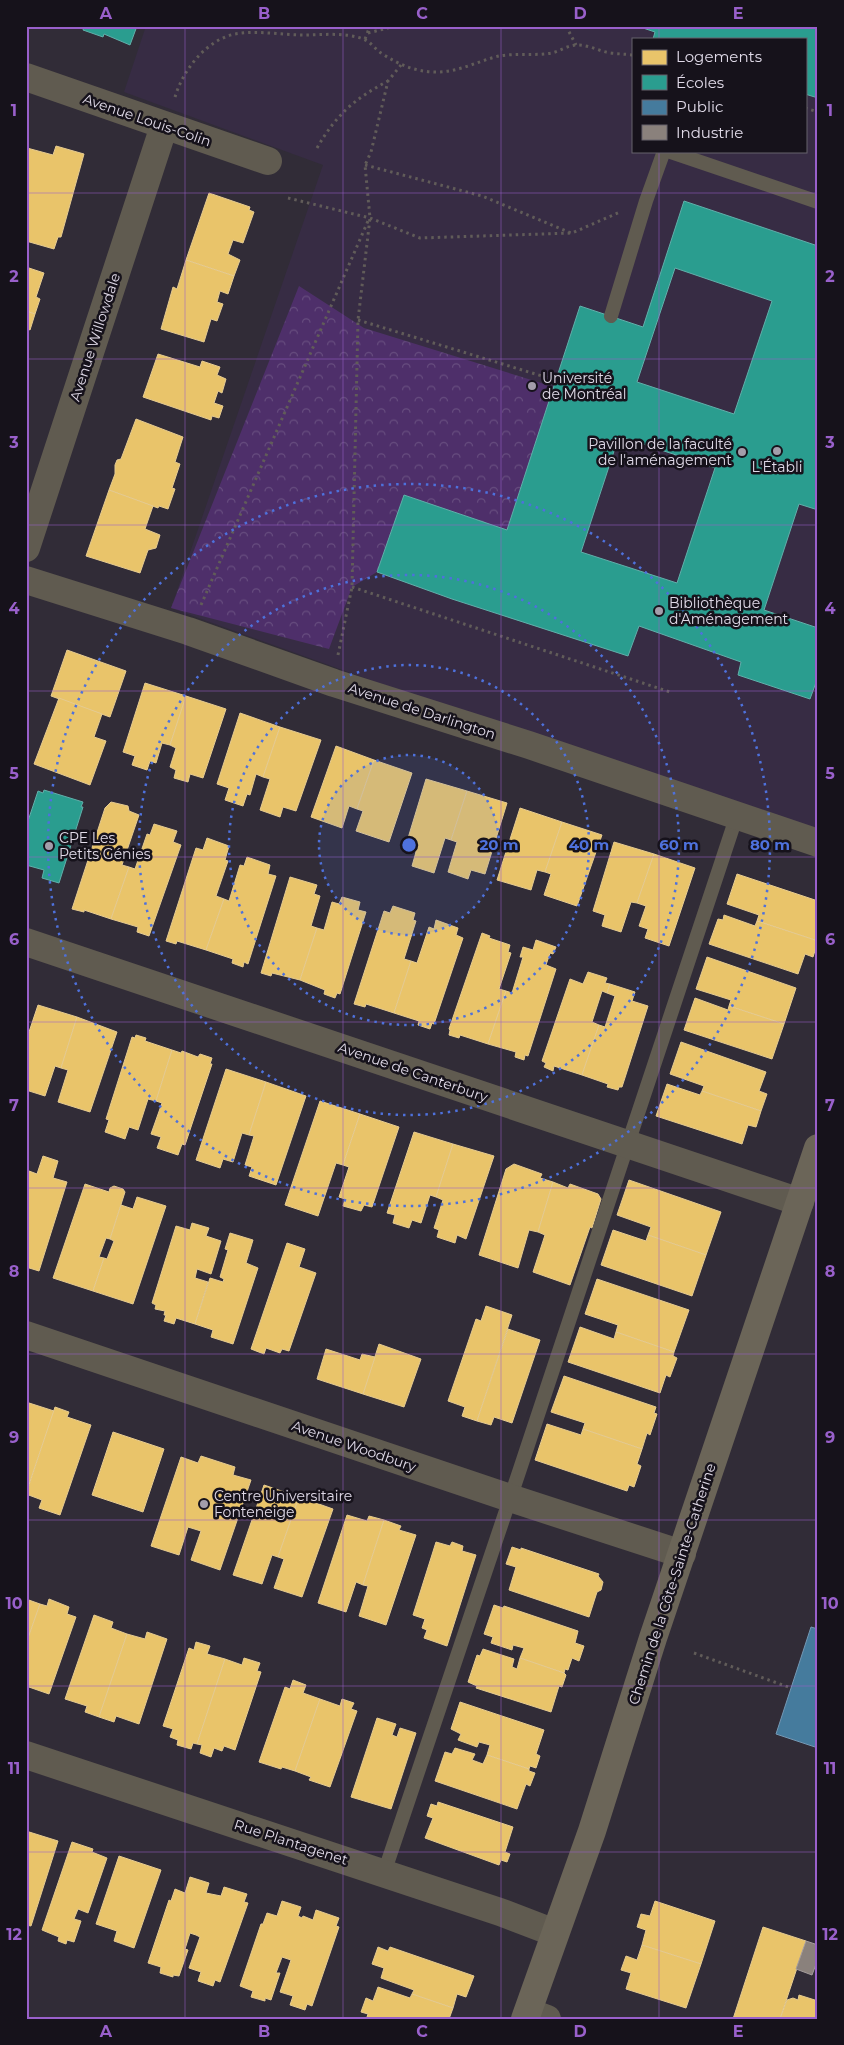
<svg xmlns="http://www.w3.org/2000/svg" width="844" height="2045" font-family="Montserrat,sans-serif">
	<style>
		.built { fill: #372c44; fill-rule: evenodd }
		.forest { fill: url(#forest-crowns) }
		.homes { fill: #e9c46a; stroke: #e6cb90 }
		.schools { fill: #2a9d8f; stroke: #61afaa; fill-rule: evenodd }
		.public { fill: #457b9d; stroke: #7498b4 }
		.industry { fill: #8a817c; stroke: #a49c9c }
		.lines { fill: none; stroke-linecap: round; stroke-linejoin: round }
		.path { stroke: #615c59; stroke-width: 3; stroke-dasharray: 2.5 4; stroke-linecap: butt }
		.lane { stroke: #605b50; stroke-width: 14 }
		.street { stroke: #605b50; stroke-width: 28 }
		.secondary { stroke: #6b6558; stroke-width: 28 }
		.grid { fill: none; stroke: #9960cb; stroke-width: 1; stroke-opacity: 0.55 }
		.ring { fill: none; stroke: #4e71dc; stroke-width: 2.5; stroke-dasharray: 2.5 5 }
		.poi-dot { fill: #a39daa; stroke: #16121b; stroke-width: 2 }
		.labels { text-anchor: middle; stroke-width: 5; stroke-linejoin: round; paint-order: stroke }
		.street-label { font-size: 14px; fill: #e0dae8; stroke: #16121b }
		.poi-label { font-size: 14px; fill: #e0dae8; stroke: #16121b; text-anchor: start }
		.centre { fill: #4e71dc; stroke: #16121b; stroke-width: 2.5 }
		.ring-label { font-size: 15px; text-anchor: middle; font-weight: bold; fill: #4e71dc; stroke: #16121b; stroke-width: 5; stroke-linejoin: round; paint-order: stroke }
		.neatline { fill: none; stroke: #9960cb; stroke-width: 2 }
		.grid-label { font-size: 16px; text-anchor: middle; font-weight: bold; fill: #9960cb }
	</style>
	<defs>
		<pattern id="forest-crowns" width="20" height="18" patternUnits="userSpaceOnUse" patternTransform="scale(1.25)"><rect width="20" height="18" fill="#4e2f6a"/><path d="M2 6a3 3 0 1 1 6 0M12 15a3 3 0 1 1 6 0" fill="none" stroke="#674d7f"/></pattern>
	</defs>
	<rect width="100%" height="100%" fill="#312c37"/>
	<path class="built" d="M146,26H818V842L171,608L323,165L124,92ZM633,39H805V151H633Z"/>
	<path class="forest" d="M299,286L364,328L554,387L507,530L404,495L377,572L352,587L329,649L171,608Z"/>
	<g class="homes">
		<path d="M56,146L84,154L61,237H58L54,249L26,241V152L27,148L53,155Z"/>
		<path d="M209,193L250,207L249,210L254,212L243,243L233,240L228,254L240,260L234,276L186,260Z"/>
		<path d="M186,260L234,276L228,294L220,291L217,302L223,304L217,321L211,319L204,342L161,329L173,287L177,289Z"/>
		<path d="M26,267L44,273L36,297L40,299L35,314L26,311Z"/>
		<path d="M26,311L35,314L30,330L28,329L26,333Z"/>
		<path d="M158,354L200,367L202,361L220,367L217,375L226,379L222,393L218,391L214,403L223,406L219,418L212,416L211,420L143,397Z"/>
		<path d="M136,419L183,437L175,462L180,464L172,488L175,489L168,509L159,506L158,508L109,490L115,474V465L117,460L121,459Z"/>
		<path d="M109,490L153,506L145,529L160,535L156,548L148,550L140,573L86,556Z"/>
		<path d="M67,650L126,671L110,717L51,696Z"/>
		<path d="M145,683L186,696L170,745L162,743L156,763L150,761L147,770L132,765L135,756L123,752Z"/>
		<path d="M186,696L226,709L203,778L190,774L188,782L174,778L176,770L170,767L176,748L170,745Z"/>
		<path d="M59,698L102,714L94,737L106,741L90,785L34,764Z"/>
		<path d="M240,713L280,727L263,777L256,774L250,795L247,794L243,806L225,800L229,788L217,784Z"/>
		<path d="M280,727L321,740L296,811L283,807L280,817L260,810L270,779L263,777Z"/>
		<path d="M336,746L374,760L357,809L349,806L342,828L311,817Z"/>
		<path d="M374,760L412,773L389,842L356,831L363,811L357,809Z"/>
		<path d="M426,779L467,791L451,840L445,838L434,873L412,866L416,852L405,848Z"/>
		<path d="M467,791L507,803L485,874L471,870L468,879L448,872L457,842L451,840Z"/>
		<path d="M111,802L128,806L129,811L139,815L122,865L129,867L111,919L84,910V912L72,909L105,808Z"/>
		<path d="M520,808L562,822L545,872L537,870L531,890L497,880Z"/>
		<path d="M562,822L602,835L577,906L544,895L551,874L545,872Z"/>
		<path d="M154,824L177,831L173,842L181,845L149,936L137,932L138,927L111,919L129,867L135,869L147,834L150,835Z"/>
		<path d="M207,838L229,846L225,860L228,861L216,896L224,899L206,950L177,941L176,944L166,941L196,848L203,850Z"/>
		<path d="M614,842L654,854L637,903L631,902L621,932L602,926L605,915L593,911Z"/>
		<path d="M654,854L695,868L669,946L645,938L648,929L639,926L646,906L637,903Z"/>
		<path d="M247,857L270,865L268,874L276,876L248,964L244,962L243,967L232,963L233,959L206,950L224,899L229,901L240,865L244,866Z"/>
		<path d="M737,874L818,901V941L757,921L759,915L727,904Z"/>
		<path d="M290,877L317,885L314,894L320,896L311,926L317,928L300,980L272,973L271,976L261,973Z"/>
		<path d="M342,897L360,902L358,910L366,912L340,994L337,993L335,998L324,994L325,990L300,980L317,928L324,930L332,902L339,904Z"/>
		<path d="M393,906L415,913L413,920L416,921L404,959L411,961L394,1013L366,1004L365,1007L354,1004L384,911L390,913Z"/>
		<path d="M724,915L755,926L757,921L818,941L813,957L805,954L798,974L709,944L718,919L723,920Z"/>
		<path d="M436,920L458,928L456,935L463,938L434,1024L432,1023L430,1029L418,1025L419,1021L394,1013L411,961L417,963L429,927L434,929Z"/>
		<path d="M482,933L490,936L489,938L510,945L508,952L511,953L499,989L506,991L488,1044L460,1035L459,1038L449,1035L450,1030L449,1029Z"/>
		<path d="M536,940L556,947L553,954L550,953L546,965L556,969L528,1056L525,1055L524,1060L515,1057L516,1052L488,1044L506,991L512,993L523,957H520L523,947L533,950Z"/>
		<path d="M707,957L796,988L784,1024L729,1006L731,1000L696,989Z"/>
		<path d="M588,972L607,978L605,983L610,984L607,993L602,991L592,1022L599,1025L582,1075L554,1066L553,1071L544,1067L546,1063L542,1061L570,979L583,984Z"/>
		<path d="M610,984L635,992L632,1001L648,1006L622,1087H619L618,1090L607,1087L608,1084L582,1075L599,1025L605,1027L615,996L607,993Z"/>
		<path d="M695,998L728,1010L729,1006L784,1024L772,1059L684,1030Z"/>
		<path d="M38,1005L77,1017L61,1068L55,1066L45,1096L26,1090V1041Z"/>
		<path d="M77,1017L117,1032L90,1112L58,1102L68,1070L61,1068Z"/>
		<path d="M136,1035L146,1038L145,1041L172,1050L156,1101L148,1099L138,1130L129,1127L125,1139L105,1132L109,1120L106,1119L132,1037L135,1038Z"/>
		<path d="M681,1042L766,1072L759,1091L767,1094L761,1111L702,1091L704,1086L670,1074Z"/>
		<path d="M172,1050L181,1053L182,1051L198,1057L200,1054L212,1058L210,1064H212L185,1145L182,1144L178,1155L157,1148L161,1137L151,1134L162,1103L156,1101Z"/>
		<path d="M226,1069L266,1082L249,1135L242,1133L233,1162L223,1159L220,1168L196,1160Z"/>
		<path d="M266,1082L306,1096L276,1185L249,1176L252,1167L245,1165L254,1136L249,1135Z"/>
		<path d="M667,1084L700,1095L702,1091L761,1111L756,1127L748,1125L742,1144L656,1116Z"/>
		<path d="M320,1101L360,1114L343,1165L336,1163L318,1216L285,1205Z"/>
		<path d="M360,1114L399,1127L372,1207L364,1205L361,1211L343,1206L345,1199L339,1197L349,1167L343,1165Z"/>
		<path d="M414,1132L453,1144L436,1197L430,1195L421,1223L412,1220L409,1228L393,1223L395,1215L387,1213Z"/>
		<path d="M453,1144L494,1156L466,1239L457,1235L455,1243L437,1237L439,1230L434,1228L443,1200L436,1197Z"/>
		<path d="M43,1156L58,1161L53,1178L67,1182L39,1271L26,1267V1178L29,1171L37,1174Z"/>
		<path d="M514,1164L542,1174L540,1178L553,1182L538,1232L529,1230L518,1268L479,1255L506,1169Z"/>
		<path d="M629,1180L721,1212L706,1255L648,1235L651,1227L617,1215Z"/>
		<path d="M553,1182L568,1188L570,1184L598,1194L601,1199L592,1228L590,1227L570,1285L533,1272L545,1235L538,1232Z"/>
		<path d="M85,1184L109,1192L110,1188L114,1186L123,1189L125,1192L110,1239L106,1238L99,1257L104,1258L93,1291L53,1278Z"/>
		<path d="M137,1197L166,1206L133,1304L93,1291L104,1258L107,1259L114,1241L110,1239L121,1205L133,1209Z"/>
		<path d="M192,1223L209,1228L206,1236L221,1241L211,1274L197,1269L195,1278L208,1282L195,1324L176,1318L174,1324L164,1321L166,1315H164L165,1311L155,1309L156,1305L152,1303L176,1226L190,1230Z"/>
		<path d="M613,1230L646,1241L648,1235L706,1255L692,1296L601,1265Z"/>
		<path d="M230,1233L253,1240L246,1263L258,1268L233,1344L211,1337L213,1330L195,1324L210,1278L223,1282L224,1279L220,1277L228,1250L225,1249Z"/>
		<path d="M287,1243L305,1249L299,1267L316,1273L289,1351L282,1349L280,1353L266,1348L264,1354L251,1349Z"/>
		<path d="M597,1279L689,1310L674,1352L616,1332L618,1325L585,1314Z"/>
		<path d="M486,1306L512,1315L477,1421L462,1416L465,1407L448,1401L476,1319L481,1321Z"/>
		<path d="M580,1327L614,1339L616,1332L674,1352L673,1356L677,1358L670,1377L666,1375L660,1393L568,1362Z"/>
		<path d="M508,1329L540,1340L512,1423L494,1417L491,1425L477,1421Z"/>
		<path d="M379,1344L421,1359L404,1407L363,1394Z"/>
		<path d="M326,1349L360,1360L362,1354L375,1357L363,1394L317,1379Z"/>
		<path d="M564,1376L656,1407L654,1413L657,1414L650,1435L647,1433L642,1449L583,1429L585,1423L551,1412Z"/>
		<path d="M26,1402L54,1411L26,1493Z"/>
		<path d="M55,1407L69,1412L67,1417L91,1425L60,1515L39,1508L42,1500L26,1494Z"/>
		<path d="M547,1424L581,1435L583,1429L642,1449L637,1464L641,1466L634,1487L629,1485L627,1491L535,1460Z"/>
		<path d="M113,1432L164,1449L143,1512L92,1495Z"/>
		<path d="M201,1456L235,1467L233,1475L251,1480L220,1570L191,1560L201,1531L188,1527L179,1555L151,1546L181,1457L198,1463Z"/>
		<path d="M264,1485L299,1497L278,1557L272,1555L262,1584L233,1575Z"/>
		<path d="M299,1497L333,1509L302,1597L274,1588L284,1559L278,1557Z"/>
		<path d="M347,1515L367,1521L369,1516L384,1520L363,1585L356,1582L346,1612L318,1603Z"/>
		<path d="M384,1520L401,1526L399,1530L416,1535L386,1625L359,1616L368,1586L363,1585Z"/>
		<path d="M436,1542L450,1546L452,1542L463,1546L462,1551L476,1555L447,1646L424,1638L427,1630L422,1628L425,1619L413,1615Z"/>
		<path d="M512,1547L521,1550V1548L599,1574L598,1576L603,1582L601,1590L597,1592L589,1617L509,1590L516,1567L506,1564Z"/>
		<path d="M26,1599L40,1604L26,1644Z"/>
		<path d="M49,1599L69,1607L67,1614L76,1617L49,1694L26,1686V1644L40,1604L47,1606Z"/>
		<path d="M494,1605L503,1608L504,1606L578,1631L575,1643L584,1646L579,1661L572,1658L568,1670L565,1669L564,1673L520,1658L524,1648L513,1645L512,1650L491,1643L493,1637L484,1634Z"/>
		<path d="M94,1615L113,1622L111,1628L127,1634L99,1717L85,1712L87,1706L65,1699Z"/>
		<path d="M147,1632L167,1639L139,1724L116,1716L114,1722L99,1717L127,1634L145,1639Z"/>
		<path d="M196,1642L210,1646L207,1654L225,1659L197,1744L193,1743L191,1749L177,1745L178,1740L170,1737L173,1729L163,1726L189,1648L194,1650Z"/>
		<path d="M483,1649L514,1659L512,1667L517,1669L520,1658L564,1673L566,1675L562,1687L559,1686L551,1712L476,1688L477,1686L468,1682L477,1655L480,1656Z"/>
		<path d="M244,1658L260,1663L257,1671L261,1672L235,1750L224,1746L222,1751L214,1748L211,1757L200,1753L202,1745L197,1744L225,1659L242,1665Z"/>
		<path d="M293,1680L306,1685L303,1693L320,1699L295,1771L282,1767L281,1769L259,1762L285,1687L290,1689Z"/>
		<path d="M320,1699L340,1706L342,1699L354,1703L351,1709L357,1711L330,1787L309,1780L311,1777L295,1771Z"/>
		<path d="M460,1702L544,1730L536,1754L540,1756L536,1768L530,1766L529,1769L487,1755L490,1745L479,1742L477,1747L458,1740L461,1734L451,1729Z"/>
		<path d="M377,1718L396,1724L392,1735L397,1737L400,1728L416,1733L391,1809L351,1797Z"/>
		<path d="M455,1748L475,1754L472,1760L483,1764L487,1755L529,1769V1771L535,1773L530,1786L526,1784L517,1809L435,1781L445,1752L452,1754Z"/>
		<path d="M438,1802L513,1827L505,1852L510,1854L507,1862L501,1860L499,1865L425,1838L433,1818L427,1816L431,1804L437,1806Z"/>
		<path d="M26,1831L58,1841L31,1926L26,1925Z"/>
		<path d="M72,1842L93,1849L92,1852L107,1858L88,1913L78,1909L74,1919L81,1921L74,1942L67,1940L66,1944L58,1941L59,1937L42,1930Z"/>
		<path d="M119,1856L161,1870L134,1948L114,1941L117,1931L96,1924Z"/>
		<path d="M190,1877L209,1883L206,1893L221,1896L224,1887L247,1894L244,1902L248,1903L220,1982L215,1980L213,1986L198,1981L201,1972L189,1968L200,1937L196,1935L190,1933L185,1949L188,1950L179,1976L173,1975V1977L160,1973L161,1967L148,1963L169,1900L171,1901L175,1889L185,1893Z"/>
		<path d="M282,1901L301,1907L298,1916L302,1918L303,1916L313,1920L316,1910L339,1918L336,1926L339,1927L312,2006L307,2004L305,2010L290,2005L293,1996L280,1992L291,1960L282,1957L276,1973H280L271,2000L265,1998V2001L251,1997L253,1991L240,1986L261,1924H263L267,1913L277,1916Z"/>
		<path d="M655,1901L715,1921L701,1964L642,1945L646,1930L637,1927L641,1914L650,1916Z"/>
		<path d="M763,1927L806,1941L780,2019H733Z"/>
		<path d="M642,1945L701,1964L686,2008L626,1989L631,1973L621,1970L626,1956L637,1960Z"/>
		<path d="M378,1947L388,1951L390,1947L474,1976L466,1997L457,1994L453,2008L412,1994L414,1990L381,1978L384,1968L372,1964Z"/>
		<path d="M378,1987L410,1998L412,1994L453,2008L449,2019H372L367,2017L368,2014L361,2012L366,1998L373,2001Z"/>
		<path d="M799,1995L818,2001V2019H780L787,2000L793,1998L798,2000Z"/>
	</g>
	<g class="schools">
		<path d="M84,26H137L130,45L104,34L103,37L83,30Z"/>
		<path d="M637,26H818V98L805,94V39H653L655,32Z"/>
		<path d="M684,201L818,246V510L799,504L764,610L818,628V677L810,699L738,675L741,662L639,626L628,656L452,599L377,572L404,495L507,530L580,306L643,327ZM675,268L772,301L734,414L637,382ZM619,436L715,468L677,583L581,552Z"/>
		<path d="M44,790L83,802L81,807H83L59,883L42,878L44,870L26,865V827L38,791L43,793Z"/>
	</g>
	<path class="public" d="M811,1627L818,1629V1748L776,1734Z"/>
	<path class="industry" d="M806,1941L818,1945V1959L812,1975L796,1969Z"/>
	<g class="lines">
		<g class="path">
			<path d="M566,26L576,45"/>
			<path d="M368,33L396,26"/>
			<path d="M365,39L370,26"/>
			<path d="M175,97C183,70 206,40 235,34C258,30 281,35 303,35C322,35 345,32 363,39C370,41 375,49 381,53C399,65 416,72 437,72C459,72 478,61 499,56C516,53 535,56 552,53C560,51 568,45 577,45C589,45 599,51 610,53C618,54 625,54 633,55"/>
			<path d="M805,108L818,112"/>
			<path d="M317,148C336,115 354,99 388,81"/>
			<path d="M365,165L482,196L571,233"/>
			<path d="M288,198L370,218L420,238L572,233L620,212"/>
			<path d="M358,320L555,380"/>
			<path d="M352,587L670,692"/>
			<path d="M201,605L368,221"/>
			<path d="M338,655L352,587L358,320L370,218L365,165L371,152L388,81L401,65"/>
			<path d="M694,1653L791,1688"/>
		</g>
		<g class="lane">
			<path d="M668,151L818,202"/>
			<path d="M611,316L646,201L664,151"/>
			<path d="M384,1873L519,1472L737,815"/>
		</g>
		<g class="street">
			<path d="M26,77L268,161"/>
			<path d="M26,548L164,126"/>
			<path d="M26,580L188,631L334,683L529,745L818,843"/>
			<path d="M26,942L800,1202"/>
			<path d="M26,1335L510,1498L682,1554"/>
			<path d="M26,1755L500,1912L555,1933"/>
			<path d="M528,2012L547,2019"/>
		</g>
		<path class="secondary" d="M525,2019L592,1831L653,1638L818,1148"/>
	</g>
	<path class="grid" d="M185,26V2019M343,26V2019M501,26V2019M659,26V39M659,151V2019M26,193H818M26,359H818M26,525H818M26,691H818M26,857H818M26,1022H818M26,1188H818M26,1354H818M26,1520H818M26,1686H818M26,1852H818"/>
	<circle cx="409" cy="845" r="90" fill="#4e71dc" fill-opacity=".12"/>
	<g class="ring">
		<circle cx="409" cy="845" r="90"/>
		<circle cx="409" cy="845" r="180"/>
		<circle cx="409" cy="845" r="270"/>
		<circle cx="409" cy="845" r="361"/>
	</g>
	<g class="poi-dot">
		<circle cx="532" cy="386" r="5"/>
		<circle cx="777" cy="451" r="5"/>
		<circle cx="742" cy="452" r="5"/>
		<circle cx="659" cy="611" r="5"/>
		<circle cx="49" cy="846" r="5"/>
		<circle cx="204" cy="1504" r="5"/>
	</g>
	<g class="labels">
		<g class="street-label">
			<text transform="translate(147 120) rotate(19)" y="5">Avenue Louis-Colin</text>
			<text transform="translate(95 337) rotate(-72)" y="5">Avenue Willowdale</text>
			<text transform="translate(422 711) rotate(18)" y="5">Avenue de Darlington</text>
			<text transform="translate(413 1072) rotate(19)" y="5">Avenue de Canterbury</text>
			<text transform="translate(354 1446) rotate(19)" y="5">Avenue Woodbury</text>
			<text transform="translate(672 1584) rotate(-72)" y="5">Chemin de la Côte-Sainte-Catherine</text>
			<text transform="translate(291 1842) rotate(18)" y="5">Rue Plantagenet</text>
		</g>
		<g class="poi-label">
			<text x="542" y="383">Université<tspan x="542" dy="16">de Montréal</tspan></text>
			<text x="732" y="449" text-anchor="end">Pavillon de la faculté<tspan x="732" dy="16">de l'aménagement</tspan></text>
			<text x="777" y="472" text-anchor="middle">L'Établi</text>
			<text x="669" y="608">Bibliothèque<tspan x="669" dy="16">d'Aménagement</tspan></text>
			<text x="59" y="843">CPE Les<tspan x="59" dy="16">Petits Génies</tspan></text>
			<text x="214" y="1501">Centre Universitaire<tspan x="214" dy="16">Fonteneige</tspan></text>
		</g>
	</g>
	<circle cx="409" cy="845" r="8" class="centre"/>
	<g class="ring-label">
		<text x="499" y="850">20 m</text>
		<text x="589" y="850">40 m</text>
		<text x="679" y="850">60 m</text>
		<text x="770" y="850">80 m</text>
	</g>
	<rect width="844" height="2045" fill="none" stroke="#16121b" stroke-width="55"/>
	<rect x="632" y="38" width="175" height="115" fill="#16121b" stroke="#67626d"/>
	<rect x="642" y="50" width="25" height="15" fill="#e9c46a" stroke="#67626d"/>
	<text x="676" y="62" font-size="15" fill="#e0dae8">Logements</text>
	<rect x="642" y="75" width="25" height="15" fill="#2a9d8f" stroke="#67626d"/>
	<text x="676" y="88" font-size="15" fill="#e0dae8">Écoles</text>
	<rect x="642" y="100" width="25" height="15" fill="#457b9d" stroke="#67626d"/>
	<text x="676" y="112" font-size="15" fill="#e0dae8">Public</text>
	<rect x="642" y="125" width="25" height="15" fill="#8a817c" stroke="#67626d"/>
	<text x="676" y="138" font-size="15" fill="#e0dae8">Industrie</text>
	<rect x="28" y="28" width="788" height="1990" class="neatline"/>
	<g class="grid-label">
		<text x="106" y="19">A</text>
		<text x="264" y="19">B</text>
		<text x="422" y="19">C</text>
		<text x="580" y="19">D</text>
		<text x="738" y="19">E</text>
		<text x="14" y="116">1</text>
		<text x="830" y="116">1</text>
		<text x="14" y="282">2</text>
		<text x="830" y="282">2</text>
		<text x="14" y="448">3</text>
		<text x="830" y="448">3</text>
		<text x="14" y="614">4</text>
		<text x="830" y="614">4</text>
		<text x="14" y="779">5</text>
		<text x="830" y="779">5</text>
		<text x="14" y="945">6</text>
		<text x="830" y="945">6</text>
		<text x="14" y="1111">7</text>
		<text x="830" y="1111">7</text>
		<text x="14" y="1277">8</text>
		<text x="830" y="1277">8</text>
		<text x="14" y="1443">9</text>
		<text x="830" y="1443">9</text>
		<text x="14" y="1609">10</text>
		<text x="830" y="1609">10</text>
		<text x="14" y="1774">11</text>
		<text x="830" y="1774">11</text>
		<text x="14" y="1940">12</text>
		<text x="830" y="1940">12</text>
		<text x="106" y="2037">A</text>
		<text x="264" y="2037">B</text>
		<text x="422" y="2037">C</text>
		<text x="580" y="2037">D</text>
		<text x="738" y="2037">E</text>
	</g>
</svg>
